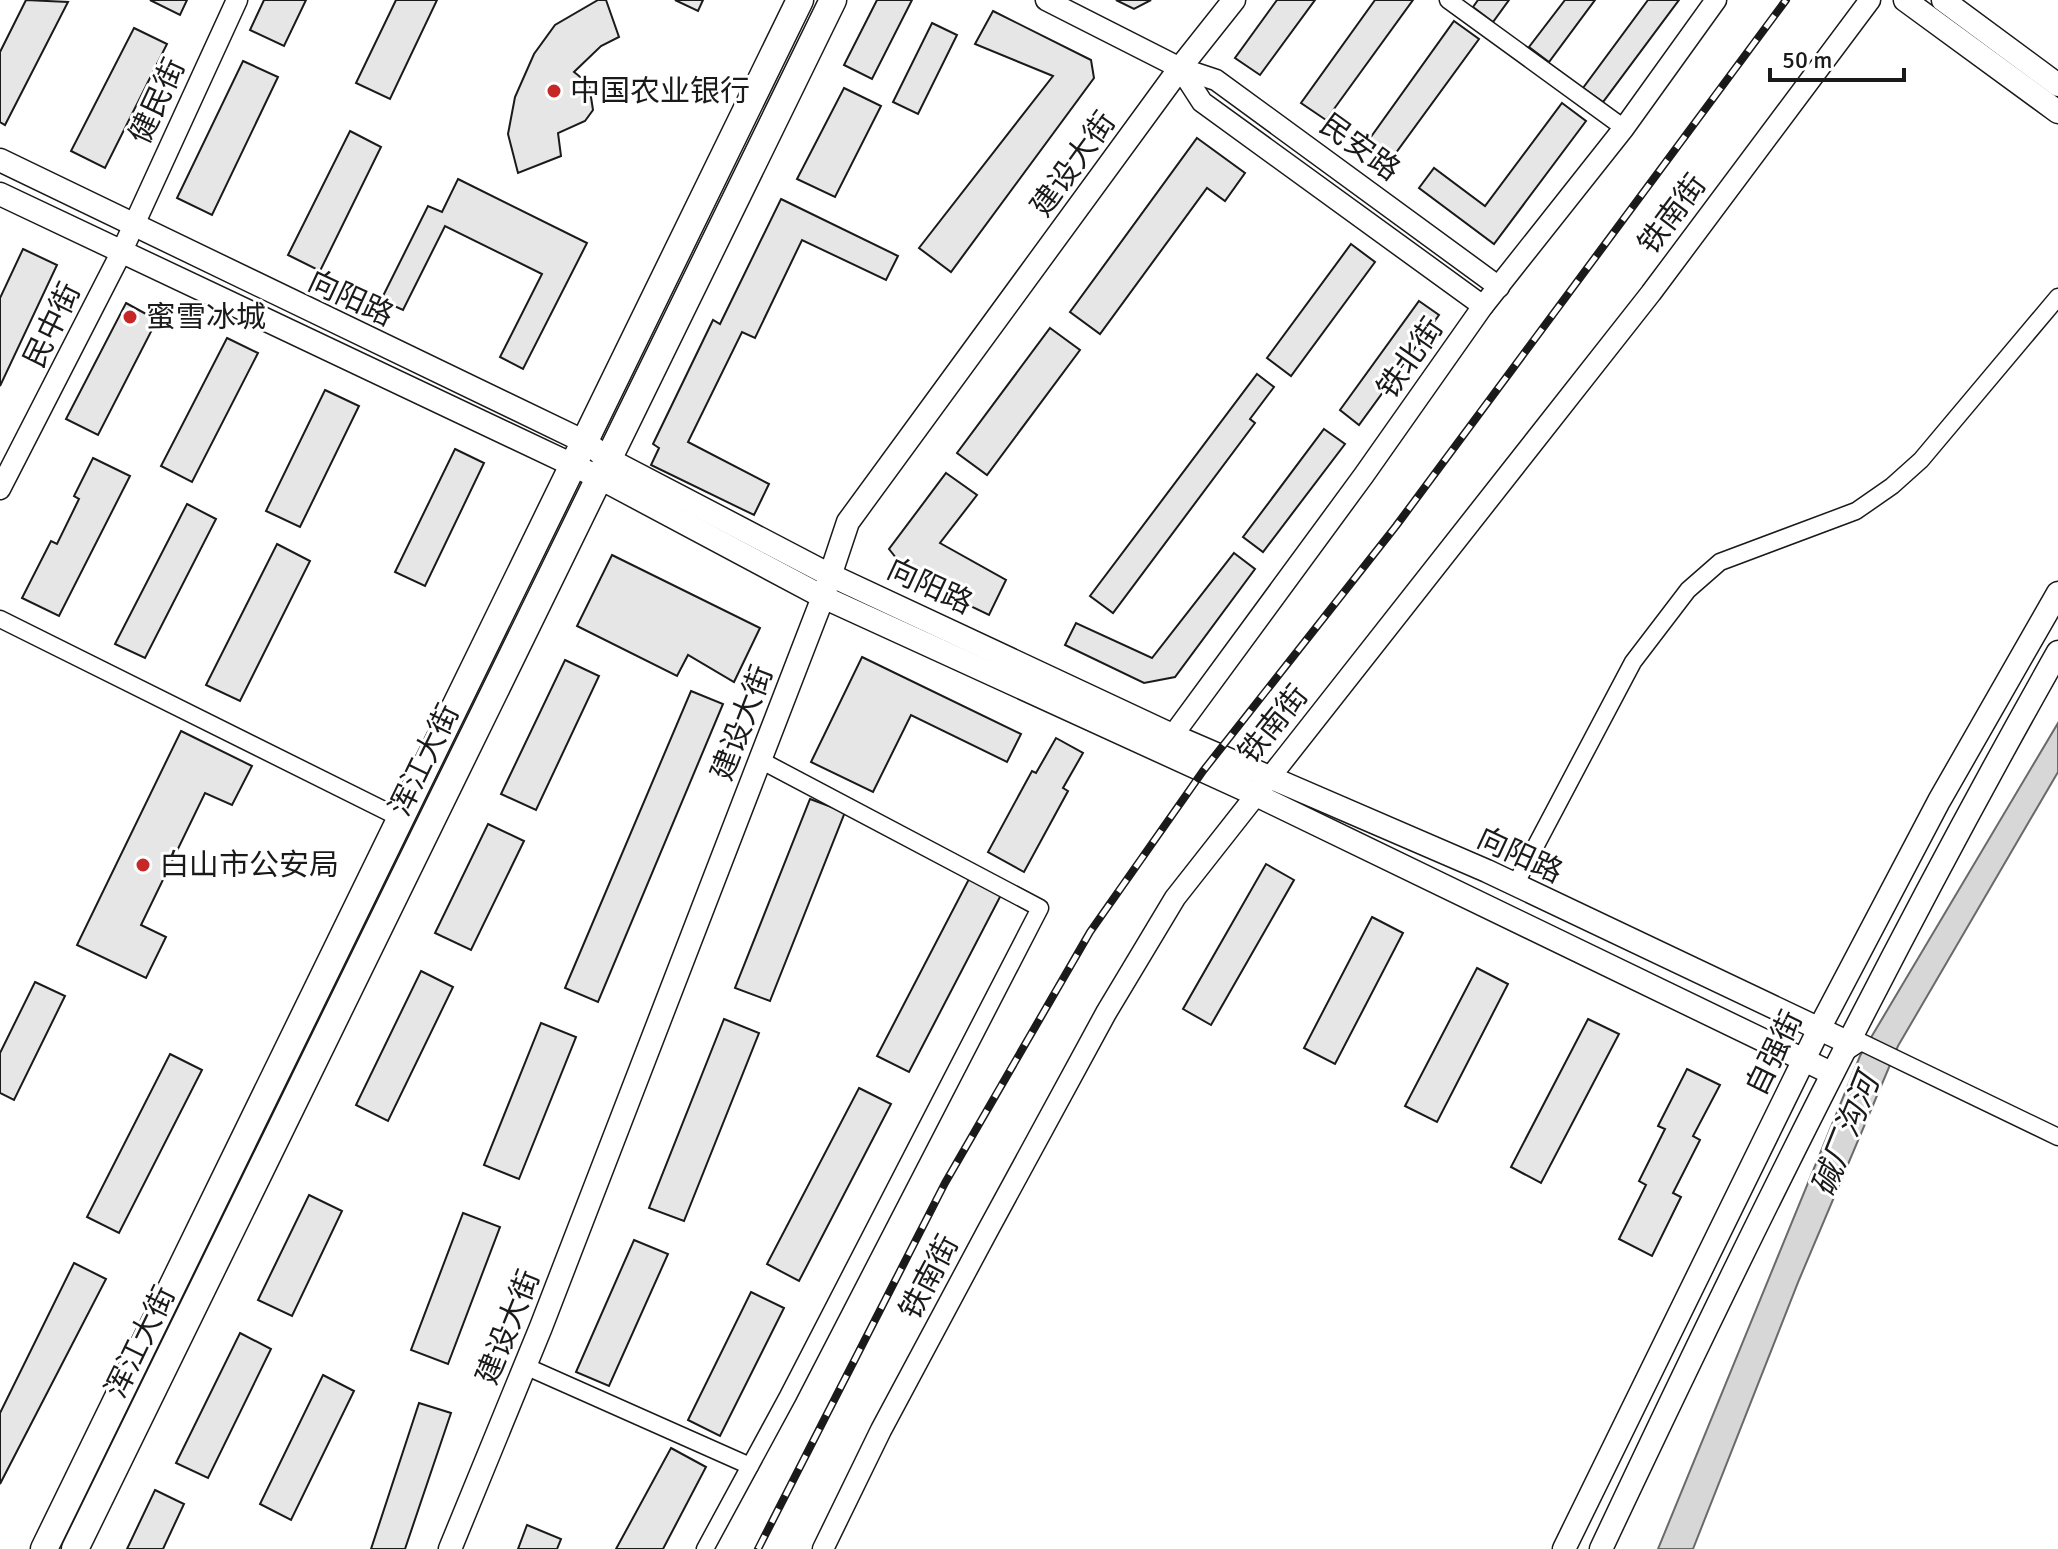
<svg xmlns="http://www.w3.org/2000/svg" width="2058" height="1549" font-family="Signika,'Noto Sans SC',sans-serif">
	<style>
		.water { fill: #d7d7d7; stroke: #6a6a6a; stroke-width: 2 }
		.building { fill: #e6e6e6; stroke: #1a1a1a; stroke-width: 2 }
		.lines { fill: none; stroke-linecap: round; stroke-linejoin: round }
		.minor-casing { stroke: #1a1a1a; stroke-width: 19 }
		.tertiary-casing { stroke: #1a1a1a; stroke-width: 23 }
		.secondary-casing { stroke: #1a1a1a; stroke-width: 25 }
		.primary-casing { stroke: #1a1a1a; stroke-width: 29 }
		.minor { stroke: #fff; stroke-width: 16 }
		.tertiary { stroke: #fff; stroke-width: 20 }
		.secondary { stroke: #fff; stroke-width: 22 }
		.primary { stroke: #fff; stroke-width: 26 }
		.rail-casing { stroke: #1a1a1a; stroke-width: 8 }
		.rail { stroke: #fff; stroke-width: 5; stroke-dasharray: 15; stroke-linecap: butt }
		.poi-dot { fill: #c62828; stroke: #fff; stroke-width: 3 }
		.labels { text-anchor: middle; stroke-width: 6; stroke-linejoin: round; paint-order: stroke }
		.poi-label { font-size: 30px; fill: #1a1a1a; stroke: #fff; text-anchor: start }
		.street-label { font-size: 30px; fill: #1a1a1a; stroke: #fff }
		.water-label { font-size: 32px; font-style: italic; fill: #1a1a1a; stroke: #fff }
	</style>
	<rect width="100%" height="100%" fill="#fff"/>
	<path class="water" d="M2058,723V772L1898,1046L1799,1280L1693,1549H1658L1860,1056Z"/>
	<g class="building">
		<path d="M26,0L68,2L5,125L0,122V52Z"/>
		<path d="M150,0H187L180,15Z"/>
		<path d="M264,0H306L284,46L250,30Z"/>
		<path d="M396,0H437L390,99L356,83Z"/>
		<path d="M598,0H606L619,37L601,46L574,72L589,84L593,110L585,121L558,133L561,156L518,173L508,134L515,97L534,54L555,25Z"/>
		<path d="M675,0H703L698,11Z"/>
		<path d="M877,0H912L872,79L844,65Z"/>
		<path d="M1116,0H1151L1134,9Z"/>
		<path d="M1277,0H1315L1260,75L1235,58Z"/>
		<path d="M1375,0H1413L1326,120L1301,103Z"/>
		<path d="M1478,0H1509L1493,22L1473,7Z"/>
		<path d="M1565,0H1595L1549,62L1529,47Z"/>
		<path d="M1648,0H1679L1603,102L1583,88Z"/>
		<path d="M993,11L1091,60L1094,78L951,272L919,248L1053,76L975,44Z"/>
		<path d="M1454,21L1479,39L1387,165L1363,148Z"/>
		<path d="M932,23L957,35L918,114L893,102Z"/>
		<path d="M134,28L167,44L105,168L71,151Z"/>
		<path d="M243,61L278,77L212,215L177,198Z"/>
		<path d="M844,88L881,106L835,197L797,179Z"/>
		<path d="M1562,103L1586,121L1494,244L1419,188L1434,168L1485,206Z"/>
		<path d="M350,131L381,147L320,271L288,255Z"/>
		<path d="M1197,138L1245,173L1225,201L1207,188L1100,334L1070,312Z"/>
		<path d="M458,179L587,243L523,369L500,357L542,274L445,226L403,310L381,300L428,206L442,212Z"/>
		<path d="M781,199L898,256L886,280L802,240L755,338L742,332L688,442L769,484L754,515L651,465L659,448L653,444L713,320L720,324Z"/>
		<path d="M1351,244L1375,262L1291,376L1267,358Z"/>
		<path d="M23,249L57,265L0,386V298Z"/>
		<path d="M1419,301L1439,315L1359,425L1340,410Z"/>
		<path d="M126,303L157,320L98,435L66,419Z"/>
		<path d="M1050,328L1080,350L987,475L957,453Z"/>
		<path d="M227,338L258,353L192,482L161,466Z"/>
		<path d="M1257,374L1274,387L1250,419L1255,423L1113,613L1090,596Z"/>
		<path d="M325,390L359,406L300,527L266,511Z"/>
		<path d="M1324,429L1345,444L1263,552L1243,537Z"/>
		<path d="M455,449L484,463L425,586L395,572Z"/>
		<path d="M93,458L130,476L59,616L22,598L51,541L57,544L79,499L74,496Z"/>
		<path d="M946,473L977,495L940,543L1006,580L989,615L912,578L889,549Z"/>
		<path d="M187,504L216,519L145,658L115,644Z"/>
		<path d="M277,544L310,561L240,701L206,685Z"/>
		<path d="M1234,553L1255,569L1175,677L1144,683L1065,645L1076,623L1152,658Z"/>
		<path d="M612,555L760,628L734,682L688,655L677,676L577,626Z"/>
		<path d="M862,657L1021,734L1007,762L911,715L873,792L811,762Z"/>
		<path d="M565,660L599,676L536,810L501,794Z"/>
		<path d="M691,691L723,704L598,1002L565,988Z"/>
		<path d="M181,731L252,766L232,805L205,793L141,925L166,937L146,978L77,945Z"/>
		<path d="M1056,738L1083,753L1063,788L1068,791L1024,872L988,852L1032,771L1036,773Z"/>
		<path d="M810,799L845,812L770,1001L735,988Z"/>
		<path d="M488,824L524,841L471,950L435,933Z"/>
		<path d="M1266,864L1294,880L1211,1025L1183,1009Z"/>
		<path d="M969,879L1001,895L909,1072L877,1056Z"/>
		<path d="M1372,917L1403,933L1335,1064L1304,1048Z"/>
		<path d="M1477,968L1508,984L1437,1122L1405,1106Z"/>
		<path d="M421,971L453,987L388,1121L356,1105Z"/>
		<path d="M35,982L65,996L14,1100L0,1093V1053Z"/>
		<path d="M724,1019L759,1033L684,1221L649,1208Z"/>
		<path d="M1588,1019L1619,1034L1541,1183L1511,1167Z"/>
		<path d="M541,1023L576,1037L519,1179L484,1165Z"/>
		<path d="M170,1054L202,1070L119,1233L87,1217Z"/>
		<path d="M1687,1069L1720,1085L1693,1136L1700,1140L1673,1193L1681,1197L1652,1256L1619,1239L1646,1185L1639,1181L1665,1129L1658,1126Z"/>
		<path d="M859,1088L891,1104L799,1281L767,1264Z"/>
		<path d="M309,1195L342,1211L292,1316L258,1300Z"/>
		<path d="M463,1213L500,1227L448,1364L411,1350Z"/>
		<path d="M634,1240L668,1254L609,1386L576,1372Z"/>
		<path d="M74,1263L106,1279L0,1484V1413Z"/>
		<path d="M751,1292L784,1308L720,1436L688,1420Z"/>
		<path d="M240,1333L271,1349L208,1478L176,1463Z"/>
		<path d="M323,1375L354,1391L291,1520L260,1504Z"/>
		<path d="M419,1403L451,1413L405,1549H371Z"/>
		<path d="M671,1448L706,1467L663,1549H616Z"/>
		<path d="M155,1490L184,1504L163,1549H127Z"/>
		<path d="M527,1525L561,1539L557,1549H518Z"/>
	</g>
	<g class="lines">
		<defs>
			<g id="minor">
				<path d="M1448,0L1624,128"/>
				<path d="M0,619L402,819"/>
				<path d="M1515,885L1633,662L1688,590L1720,562L1856,511L1892,486L1921,460L2058,297"/>
				<path d="M1843,1054L1861,1042L2058,1137"/>
				<path d="M525,1366L750,1466"/>
				<path d="M705,1549L788,1396L1040,908L760,760"/>
			</g>
			<g id="tertiary">
				<path d="M1046,0L1180,68L1216,80L1499,287"/>
				<path d="M1180,68L1202,102L1483,306"/>
				<path d="M0,489L121,253L237,0"/>
				<path d="M1165,746L1364,475L1483,306L1624,128L1716,0"/>
				<path d="M823,1549L881,1430L988,1230L1106,1013L1175,898L1651,293L1870,0"/>
			</g>
			<g id="secondary">
				<path d="M1905,0L2058,112"/>
				<path d="M1943,0L2058,85"/>
				<path d="M0,160L587,443L608,459L828,574L1172,735L1487,871L1847,1042"/>
				<path d="M0,194L598,477L823,597L1254,794L1831,1073"/>
				<path d="M450,1549L541,1327L823,597L848,522L1180,68L1234,0"/>
				<path d="M1564,1549L1819,1029L1939,801L2058,593"/>
				<path d="M1601,1549C1744,1245 1893,944 2058,652"/>
			</g>
			<g id="primary">
				<path d="M44,1549L800,0"/>
				<path d="M75,1549L833,0"/>
			</g>
		</defs>
		<use href="#minor" class="minor-casing"/>
		<use href="#tertiary" class="tertiary-casing"/>
		<use href="#secondary" class="secondary-casing"/>
		<use href="#primary" class="primary-casing"/>
		<use href="#minor" class="minor"/>
		<use href="#tertiary" class="tertiary"/>
		<use href="#secondary" class="secondary"/>
		<use href="#primary" class="primary"/>
		<defs>
			<path id="rail" d="M758,1549L945,1183L1090,932L1203,771L1396,526L1786,0"/>
		</defs>
		<use href="#rail" class="rail-casing"/>
		<use href="#rail" class="rail"/>
	</g>
	<g class="poi-dot">
		<circle cx="554" cy="91" r="8"/>
		<circle cx="130" cy="317" r="8"/>
		<circle cx="143" cy="865" r="8"/>
	</g>
	<g class="labels">
		<g class="poi-label">
			<text x="570" y="101">中国农业银行</text>
			<text x="146" y="327">蜜雪冰城</text>
			<text x="159" y="875">白山市公安局</text>
		</g>
		<g class="street-label">
			<text transform="translate(157 101) rotate(-65)" y="10">健民街</text>
			<text transform="translate(1360 147) rotate(36)" y="10">民安路</text>
			<text transform="translate(1073 164) rotate(-54)" y="10">建设大街</text>
			<text transform="translate(1672 214) rotate(-53)" y="10">铁南街</text>
			<text transform="translate(351 298) rotate(25)" y="10">向阳路</text>
			<text transform="translate(52 325) rotate(-64)" y="10">民中街</text>
			<text transform="translate(1410 358) rotate(-55)" y="10">铁北街</text>
			<text transform="translate(930 586) rotate(25)" y="10">向阳路</text>
			<text transform="translate(742 723) rotate(-69)" y="10">建设大街</text>
			<text transform="translate(1273 724) rotate(-51)" y="10">铁南街</text>
			<text transform="translate(424 760) rotate(-64)" y="10">浑江大街</text>
			<text transform="translate(1520 855) rotate(25)" y="10">向阳路</text>
			<text transform="translate(1774 1053) rotate(-64)" y="10">自强街</text>
			<text transform="translate(929 1277) rotate(-62)" y="10">铁南街</text>
			<text transform="translate(508 1327) rotate(-68)" y="10">建设大街</text>
			<text transform="translate(140 1342) rotate(-64)" y="10">浑江大街</text>
		</g>
		<g class="water-label">
			<text transform="translate(1845 1135) rotate(-68)" y="11">碱厂沟河</text>
		</g>
	</g>
	<path d="M1770 68v12h134v-12" fill="none" stroke="#1a1a1a" stroke-width="4"/>
	<text x="1782" y="68" font-size="24" fill="#1a1a1a" stroke="#ffffff" stroke-width="6" paint-order="stroke">50 m</text>
</svg>
